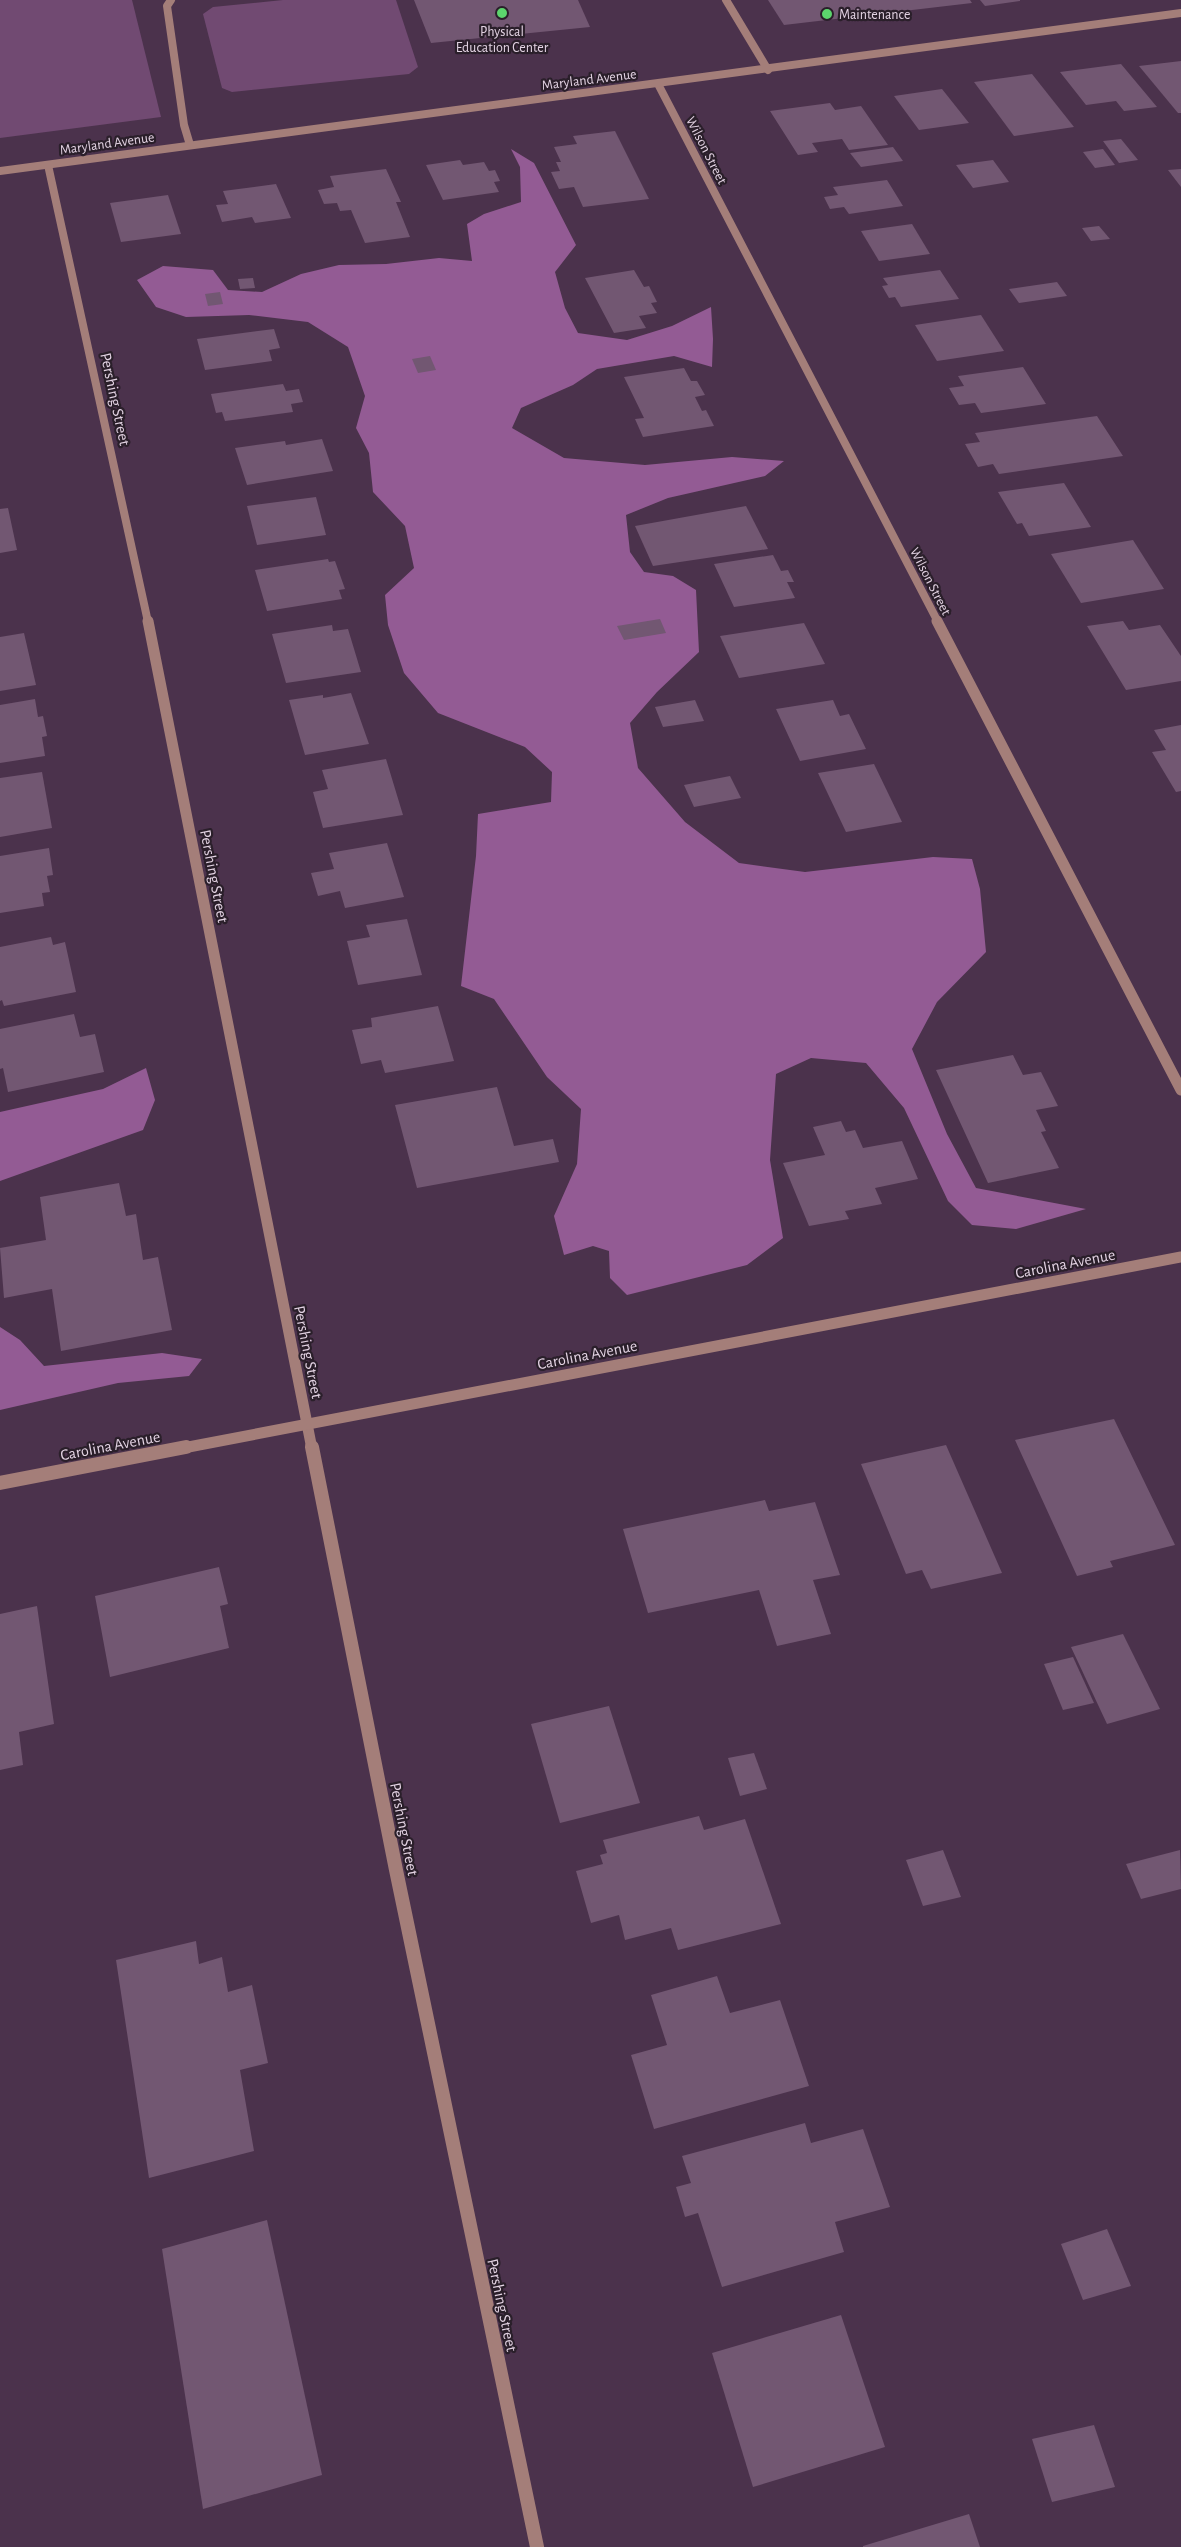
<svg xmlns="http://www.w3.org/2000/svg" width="1181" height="2547" font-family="'Alegreya Sans',sans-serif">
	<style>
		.green { fill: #714a72 }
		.forest { fill: #935b94 }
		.building { fill: #725772 }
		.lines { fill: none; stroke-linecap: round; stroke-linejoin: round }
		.service { stroke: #a47e79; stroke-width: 8 }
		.minor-far2 { stroke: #a47e79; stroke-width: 8 }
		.minor-far1 { stroke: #a47e79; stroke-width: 11 }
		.minor { stroke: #a47e79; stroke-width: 14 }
		.poi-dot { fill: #5cd56d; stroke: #2a1f2a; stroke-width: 2 }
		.labels { text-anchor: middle; stroke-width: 4.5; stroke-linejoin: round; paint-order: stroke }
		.far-poi-label { font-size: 14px; fill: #e3d3e3; stroke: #2a1f2a; text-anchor: start }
		.far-street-label { font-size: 14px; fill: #e3d3e3; stroke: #2a1f2a }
		.street-label { font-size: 16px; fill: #e3d3e3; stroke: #2a1f2a }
	</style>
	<rect width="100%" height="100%" fill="#4b324c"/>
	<g class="green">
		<path d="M0,0H132L161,117L0,138Z"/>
		<path d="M283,0H396L418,67L409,74L232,92L222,88L203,14L213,7Z"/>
	</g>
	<g class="forest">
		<path d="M511,149L534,163L576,245L555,272L565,308L578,333L627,340L672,326L711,307L713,339L712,367L674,356L597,369L573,385L521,408L512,428L564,458L645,465L732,457L784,461L765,476L668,498L626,515L630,552L644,572L673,576L696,590L699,652L657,692L630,723L638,768L685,822L739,863L805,872L933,857L972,859L980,889L986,952L937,1002L912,1049L947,1134L976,1188L1086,1209L1016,1229L972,1225L948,1201L904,1108L866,1063L811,1058L776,1074L770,1160L783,1238L747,1265L627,1295L610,1278L609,1251L593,1246L564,1255L554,1216L577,1164L581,1109L547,1077L494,999L461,986L476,856L478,814L551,802L552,772L525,747L438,713L404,673L388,625L385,595L414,568L405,526L373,492L369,453L356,428L365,396L348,347L308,322L249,315L186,317L156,307L137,280L163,266L213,270L228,290L262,292L301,274L339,265L386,264L439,258L472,261L467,224L484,214L521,202L520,167Z"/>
		<path d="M146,1068L155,1100L143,1130L0,1181V1112L103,1089Z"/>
		<path d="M0,1327L20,1340L44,1366L162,1353L202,1359L189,1376L118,1383L0,1410Z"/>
	</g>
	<g class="building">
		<path d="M414,0H578L590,27L431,43Z"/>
		<path d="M768,0H970L972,3L784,25Z"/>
		<path d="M980,0H1020V1L985,6Z"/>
		<path d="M1181,61V113H1178L1139,66Z"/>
		<path d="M1121,64L1157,107L1124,111L1116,101L1086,105L1060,72Z"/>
		<path d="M1032,74L1074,127L1014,136L974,82Z"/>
		<path d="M942,89L969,123L919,130L894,96Z"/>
		<path d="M830,103L835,110L861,106L888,145L849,150L842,139L812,143L818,152L798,155L770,111Z"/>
		<path d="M615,131L649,199L583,207L574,187L559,189L551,172L560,171L556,162H561L554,147L577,144L573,136Z"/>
		<path d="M1121,139L1138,160L1119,163L1103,141Z"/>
		<path d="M893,147L903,161L861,167L850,153Z"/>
		<path d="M1103,149L1115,165L1095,168L1083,152Z"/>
		<path d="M460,160L463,165L484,162L489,171L495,170L500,181L494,182L499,192L443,200L426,165Z"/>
		<path d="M993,160L1009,182L973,188L956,165Z"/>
		<path d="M386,169L401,202H396L410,237L365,243L351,210L340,211L337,203L324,204L318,190L334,187L330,176Z"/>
		<path d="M1181,169V187L1168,170Z"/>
		<path d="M887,180L903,206L849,214L844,207L830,209L824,197L838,195L833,187Z"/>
		<path d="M276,184L291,218L255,223L252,217L222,222L216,205L228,204L223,191Z"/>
		<path d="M168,195L181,234L121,242L110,203Z"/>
		<path d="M912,224L930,254L879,261L861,231Z"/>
		<path d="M1099,226L1110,239L1091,241L1082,228Z"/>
		<path d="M634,270L644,287L649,286L657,302L651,303L657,313L639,316L646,328L614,333L585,278Z"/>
		<path d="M940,270L959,299L901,307L895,297L889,298L882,286L888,285L883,278Z"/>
		<path d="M253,278L255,288L240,289L238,279Z"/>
		<path d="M1057,282L1067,296L1019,303L1009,289Z"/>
		<path d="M220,292L223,304L208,306L205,294Z"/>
		<path d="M981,315L1004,351L937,361L915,325Z"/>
		<path d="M274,329L280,348L269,350L272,361L205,370L197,339Z"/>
		<path d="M430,356L436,370L418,373L412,359Z"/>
		<path d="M1023,367L1046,404L981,413L975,403L959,405L949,388L964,386L958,376Z"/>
		<path d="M684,368L691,381H697L705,395L695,397L702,411L706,410L714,426L643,437L635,419L644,418L624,377Z"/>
		<path d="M283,384L286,391L299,389L303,402L291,404L293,412L225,421L222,412L216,413L211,394Z"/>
		<path d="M1097,416L1123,456L999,474L993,464L978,467L965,444L980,442L975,433Z"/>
		<path d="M322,439L333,471L247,485L235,448L285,441L286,445Z"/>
		<path d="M1064,483L1091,527L1029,536L1022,523L1017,524L998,492Z"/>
		<path d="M316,497L326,535L257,545L247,506Z"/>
		<path d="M746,506L768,549L653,566L635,526Z"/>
		<path d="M8,508L17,550L0,553V509Z"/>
		<path d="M1133,540L1164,589L1081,603L1051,554Z"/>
		<path d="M773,555L781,571L788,570L794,582H787L795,598L734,607L714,564Z"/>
		<path d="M328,559L329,562L335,561L345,589L339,590L342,599L267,611L255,570Z"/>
		<path d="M660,619L666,633L624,640L617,626Z"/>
		<path d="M1123,621L1129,630L1160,625L1181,656V681L1126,690L1087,626Z"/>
		<path d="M804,623L825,664L739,678L720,636Z"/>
		<path d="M332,625L333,631L348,629L361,672L286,683L272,634Z"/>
		<path d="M24,633L36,685L0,691V637Z"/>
		<path d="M351,693L369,744L305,755L289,700L323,695V698Z"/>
		<path d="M35,699L38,717L43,716L47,736L42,737L45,756L0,763V705Z"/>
		<path d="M695,700L704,721L663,727L655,707Z"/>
		<path d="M833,700L840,716L849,714L866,749L800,761L776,709Z"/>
		<path d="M1181,725V791L1176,792L1152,752L1166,750L1154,730Z"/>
		<path d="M386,759L403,815L323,828L313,792L328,789L322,770Z"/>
		<path d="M874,764L902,822L846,832L818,773Z"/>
		<path d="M42,772L52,828L0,837V778Z"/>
		<path d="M730,776L741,798L694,807L684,785Z"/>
		<path d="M387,843L404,897L345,908L340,891L318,896L311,873L334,869L329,853Z"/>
		<path d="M49,848L53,875L47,876L50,892L42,893L44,906L0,913V856Z"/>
		<path d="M407,919L422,975L358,985L347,941L370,937L366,925Z"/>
		<path d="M51,937L53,945L65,942L76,992L4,1006L2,1000L0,1001V947Z"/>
		<path d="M438,1006L454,1061L385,1073L381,1060L361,1064L352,1030L372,1027L371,1018Z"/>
		<path d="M74,1014L80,1037L95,1034L104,1072L8,1092L3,1068L0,1069V1029Z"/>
		<path d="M1013,1055L1023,1075L1041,1072L1058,1106L1036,1110L1046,1131L1041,1132L1059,1168L988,1183L936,1070Z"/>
		<path d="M497,1087L514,1146L553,1139L559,1162L417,1188L395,1105Z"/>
		<path d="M841,1121L846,1132L855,1130L863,1148L902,1141L918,1179L875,1188L882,1204L845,1211L849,1219L809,1226L783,1163L825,1155L813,1127Z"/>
		<path d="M119,1183L126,1216L136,1214L143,1260L158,1257L172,1330L61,1351L52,1289L4,1298L0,1248L46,1240L40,1197Z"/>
		<path d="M1114,1419L1175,1545L1110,1561L1113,1567L1077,1576L1015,1440Z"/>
		<path d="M946,1445L1002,1573L931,1589L922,1570L906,1574L861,1464Z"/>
		<path d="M765,1500L769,1511L815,1502L840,1575L813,1580L831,1634L777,1646L759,1590L648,1613L623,1529Z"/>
		<path d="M219,1567L228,1604L220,1606L229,1648L110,1677L95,1596Z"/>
		<path d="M37,1606L54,1724L19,1732L23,1765L0,1770V1614Z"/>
		<path d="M1123,1634L1160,1709L1107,1724L1071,1647Z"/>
		<path d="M1073,1657L1094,1703L1063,1710L1044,1664Z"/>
		<path d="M609,1706L640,1803L560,1823L531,1724Z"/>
		<path d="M754,1753L767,1789L740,1796L728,1758Z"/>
		<path d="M699,1816L704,1830L745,1819L781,1924L678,1950L671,1928L625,1940L619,1915L591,1923L576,1871L603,1864L600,1855L607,1853L603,1840Z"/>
		<path d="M943,1850L961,1897L923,1906L906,1860Z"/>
		<path d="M1180,1850L1181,1889L1141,1899L1126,1864Z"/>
		<path d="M196,1941L199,1964L222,1957L228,1992L252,1985L268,2063L240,2070L254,2151L149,2178L116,1960Z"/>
		<path d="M717,1976L730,2013L780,2000L809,2086L654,2129L631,2055L667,2045L651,1995Z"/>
		<path d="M805,2123L811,2143L863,2129L890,2207L835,2222L844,2252L722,2287L698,2213L685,2217L676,2187L691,2183L682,2156Z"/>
		<path d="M267,2220L322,2475L203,2509L162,2249Z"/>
		<path d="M1107,2229L1131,2286L1083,2300L1061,2244Z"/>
		<path d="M841,2315L885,2447L753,2487L712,2353Z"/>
		<path d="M1094,2425L1115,2487L1052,2502L1032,2439Z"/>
		<path d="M969,2514L980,2547H863V2546Z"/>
	</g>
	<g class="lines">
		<g class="service">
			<path d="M171,0L167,6L184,125L190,145"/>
			<path d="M726,0L768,70"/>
		</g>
		<g class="minor-far2">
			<path d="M658,84L938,622"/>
			<path d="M48,165L148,622"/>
			<path d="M0,171L1181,13"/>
		</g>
		<g class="minor-far1">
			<path d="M148,621L312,1449"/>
			<path d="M937,621L1181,1090"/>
			<path d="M178,1449L1181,1257"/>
		</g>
		<g class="minor">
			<path d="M312,1447L396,1870L537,2547"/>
			<path d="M0,1483L186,1447"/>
		</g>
	</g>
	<g class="poi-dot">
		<circle cx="502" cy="13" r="6"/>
		<circle cx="827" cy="14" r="6"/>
	</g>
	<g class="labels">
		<g class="far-poi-label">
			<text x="839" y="19">Maintenance</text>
			<text x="502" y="36" text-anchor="middle">Physical<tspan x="502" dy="16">Education Center</tspan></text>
		</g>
		<g class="far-street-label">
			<text transform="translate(589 79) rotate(-7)" y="5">Maryland Avenue</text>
			<text transform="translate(107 143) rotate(-8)" y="5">Maryland Avenue</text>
			<text transform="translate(707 150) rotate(63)" y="5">Wilson Street</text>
			<text transform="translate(931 581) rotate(63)" y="5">Wilson Street</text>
		</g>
		<g class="street-label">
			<text transform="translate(116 399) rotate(78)" y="6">Pershing Street</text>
			<text transform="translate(215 876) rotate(79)" y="6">Pershing Street</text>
			<text transform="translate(1065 1263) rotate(-11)" y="6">Carolina Avenue</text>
			<text transform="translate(309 1352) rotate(79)" y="6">Pershing Street</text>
			<text transform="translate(587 1354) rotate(-11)" y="6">Carolina Avenue</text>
			<text transform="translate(110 1445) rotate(-11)" y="6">Carolina Avenue</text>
			<text transform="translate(405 1829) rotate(79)" y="6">Pershing Street</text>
			<text transform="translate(503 2305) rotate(78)" y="6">Pershing Street</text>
		</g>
	</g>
</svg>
